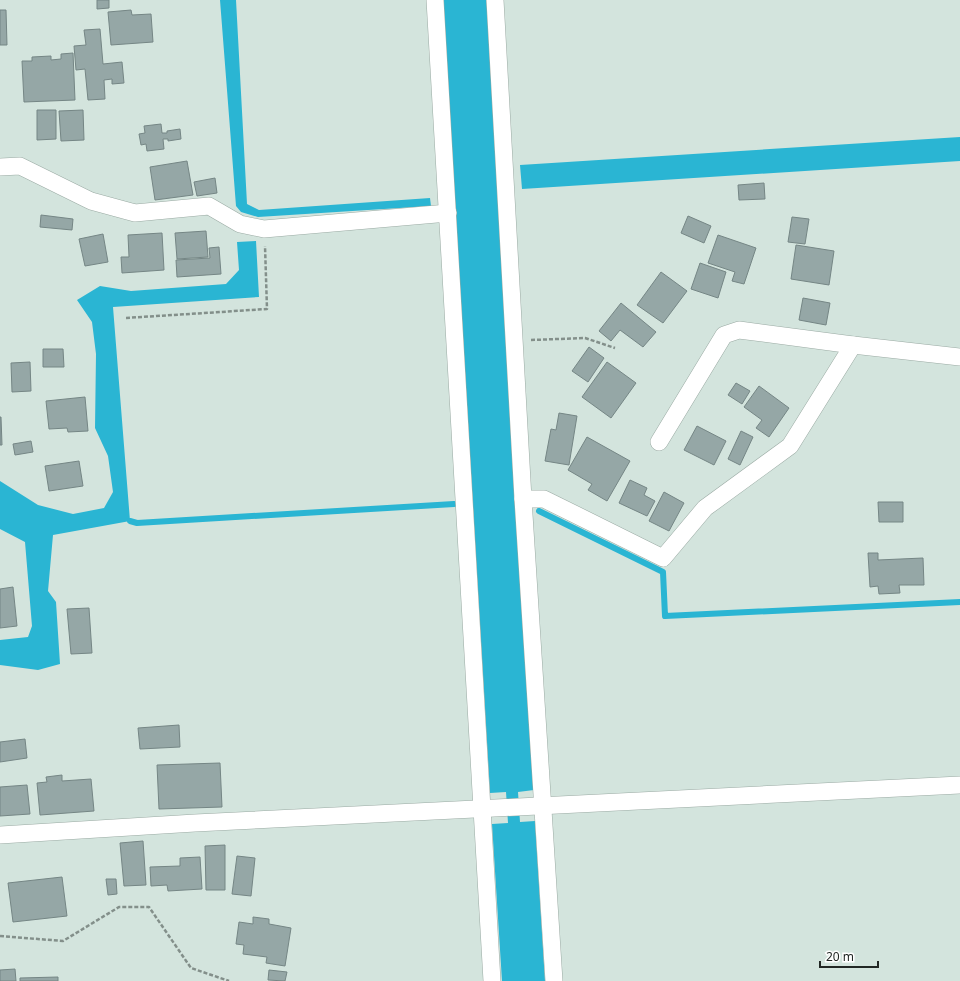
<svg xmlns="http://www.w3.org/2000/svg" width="960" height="981" font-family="'Noto Sans',sans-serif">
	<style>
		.water { fill: #2ab5d3 }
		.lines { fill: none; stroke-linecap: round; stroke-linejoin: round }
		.stream { stroke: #2ab5d3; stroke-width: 6 }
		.building { fill: #95a7a6; stroke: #758685 }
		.street-casing { stroke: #9aaaa3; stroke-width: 18 }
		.path { stroke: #838f8a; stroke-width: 2.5; stroke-dasharray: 4 2; stroke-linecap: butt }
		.street { stroke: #fff; stroke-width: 17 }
	</style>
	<rect width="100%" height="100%" fill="#d3e4dd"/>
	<g class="water">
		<path d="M220,0H236L247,204L259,210L430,198L431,206L258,217L241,212L236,206Z"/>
		<path d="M443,0H487L534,790L518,792L520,822L535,821L545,981H502L492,824L508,823L506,792L490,793Z"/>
		<path d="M960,137V161L522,189L520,165Z"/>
		<path d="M256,241L259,297L113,307L130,521L53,535L48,591L56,602L60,664L38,670L0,665V640L28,637L32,626L25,542L0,529V481L38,505L73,514L104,508L113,492L108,456L95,428L96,354L92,322L77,300L100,286L131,291L226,284L239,270L237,242Z"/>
	</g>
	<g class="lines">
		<g class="stream">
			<path d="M539,511L663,572L665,616L960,602"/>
			<path d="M130,521L137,523L454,504"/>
		</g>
	</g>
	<g class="building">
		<path d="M97,0H109V8L97,9Z"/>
		<path d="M0,10H6L7,45H0Z"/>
		<path d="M131,10L132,15L151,14L153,42L111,45L108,12Z"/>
		<path d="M100,29L103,64L122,62L124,83L112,84V79L104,80L105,99L88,100L85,69L76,70L74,46L86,45L84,30Z"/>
		<path d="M73,53L75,100L24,102L22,61H32V57L51,56V60L61,59V54Z"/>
		<path d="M37,110H56V139L37,140Z"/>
		<path d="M83,110L84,140L61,141L59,111Z"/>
		<path d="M161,124L162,133H167V131L180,129L181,139L168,141V139H163L164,149L147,151L146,144L141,145L139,134L145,133L144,126Z"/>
		<path d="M187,161L193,195L155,200L150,167Z"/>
		<path d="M215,178L217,193L197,196L194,182Z"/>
		<path d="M764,183L765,199L739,200L738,185Z"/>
		<path d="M41,215L73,219L72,230L40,227Z"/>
		<path d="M688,216L711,226L704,243L681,233Z"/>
		<path d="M792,217L809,219L805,244L788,242Z"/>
		<path d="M206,231L208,257L177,259L175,233Z"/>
		<path d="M162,233L164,270L122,273L121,257H129L128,235Z"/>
		<path d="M103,234L108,262L85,266L79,239Z"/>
		<path d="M718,235L756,248L744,284L732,281L735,272L708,263Z"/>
		<path d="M796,245L834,251L829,285L791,279Z"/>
		<path d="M219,247L221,274L177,277L176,260L210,258L209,248Z"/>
		<path d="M700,263L726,272L718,298L691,289Z"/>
		<path d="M661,272L687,291L663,323L637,305Z"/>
		<path d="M803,298L830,303L826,325L799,320Z"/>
		<path d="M621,303L656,332L643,347L620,330L611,341L599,331Z"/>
		<path d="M589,347L604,358L588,382L572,371Z"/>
		<path d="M43,349H63L64,367H43Z"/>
		<path d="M30,362L31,391L12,392L11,363Z"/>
		<path d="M607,362L636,383L611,418L582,397Z"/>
		<path d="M736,383L750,391L742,404L728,395Z"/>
		<path d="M759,386L789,408L769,437L756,428L762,420L744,407Z"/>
		<path d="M85,397L88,431L68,432L67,428L49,429L46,401Z"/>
		<path d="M559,413L577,416L569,465L545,461L551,429L556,430Z"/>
		<path d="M0,417H1L2,445H0Z"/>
		<path d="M697,426L726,441L714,465L684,450Z"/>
		<path d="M741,431L753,437L740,465L728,459Z"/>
		<path d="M587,437L630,461L607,501L588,490L592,484L568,470Z"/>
		<path d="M31,441L33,452L15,455L13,444Z"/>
		<path d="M79,461L83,486L49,491L45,466Z"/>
		<path d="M630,480L647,488L644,495L655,501L647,516L619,503Z"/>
		<path d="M664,492L684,503L669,531L649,521Z"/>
		<path d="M878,502H903V522H879Z"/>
		<path d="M868,553H878V560L923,558L924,585H899L900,593L879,594L878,586L870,587Z"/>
		<path d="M13,587L17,626L0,628V589Z"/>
		<path d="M89,608L92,653L71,654L67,609Z"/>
		<path d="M179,725L180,747L140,749L138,728Z"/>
		<path d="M25,739L27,758L0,762V742Z"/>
		<path d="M220,763L222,807L159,809L157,765Z"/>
		<path d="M62,775V781L91,779L94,811L40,815L37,783L47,782L46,777Z"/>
		<path d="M27,785L30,814L0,816V787Z"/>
		<path d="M143,841L146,885L124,886L120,843Z"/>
		<path d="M225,845V890H206L205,846Z"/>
		<path d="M237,856L255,858L251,896L232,894Z"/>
		<path d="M200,857L202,889L168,891L167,885L151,886L150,867L180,866V858Z"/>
		<path d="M62,877L67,916L13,922L8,883Z"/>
		<path d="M106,879H116L117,894L108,895Z"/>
		<path d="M253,917L269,919V924L291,928L285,966L266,963L267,957L243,954L244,945L236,944L239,922L253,924Z"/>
		<path d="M15,969L16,981H0V970Z"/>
		<path d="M269,970L287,972L285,981L268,980Z"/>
		<path d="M58,977V981H20V978Z"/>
	</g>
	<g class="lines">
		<defs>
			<g id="street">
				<path d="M435,0L492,981"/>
				<path d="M495,0L523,499L554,981"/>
				<path d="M0,167L20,166L91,201L135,213L209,206L240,224L264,229L448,213"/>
				<path d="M659,442L724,335L739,330L853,345L960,357"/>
				<path d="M523,499H544L663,558L705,508L790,446L853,345"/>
				<path d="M0,835L195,823L960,785"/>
			</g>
		</defs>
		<use href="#street" class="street-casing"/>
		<g class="path">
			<path d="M126,318L267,309L265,246"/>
			<path d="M531,340L585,338L615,348"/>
			<path d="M0,936L63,941L119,907H149L191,968L229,981"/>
		</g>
		<use href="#street" class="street"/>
	</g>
	<path d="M820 961v6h58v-6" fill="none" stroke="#212724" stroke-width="2"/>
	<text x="826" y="961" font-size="12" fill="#212724" stroke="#ffffff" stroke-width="3" paint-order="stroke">20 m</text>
</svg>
